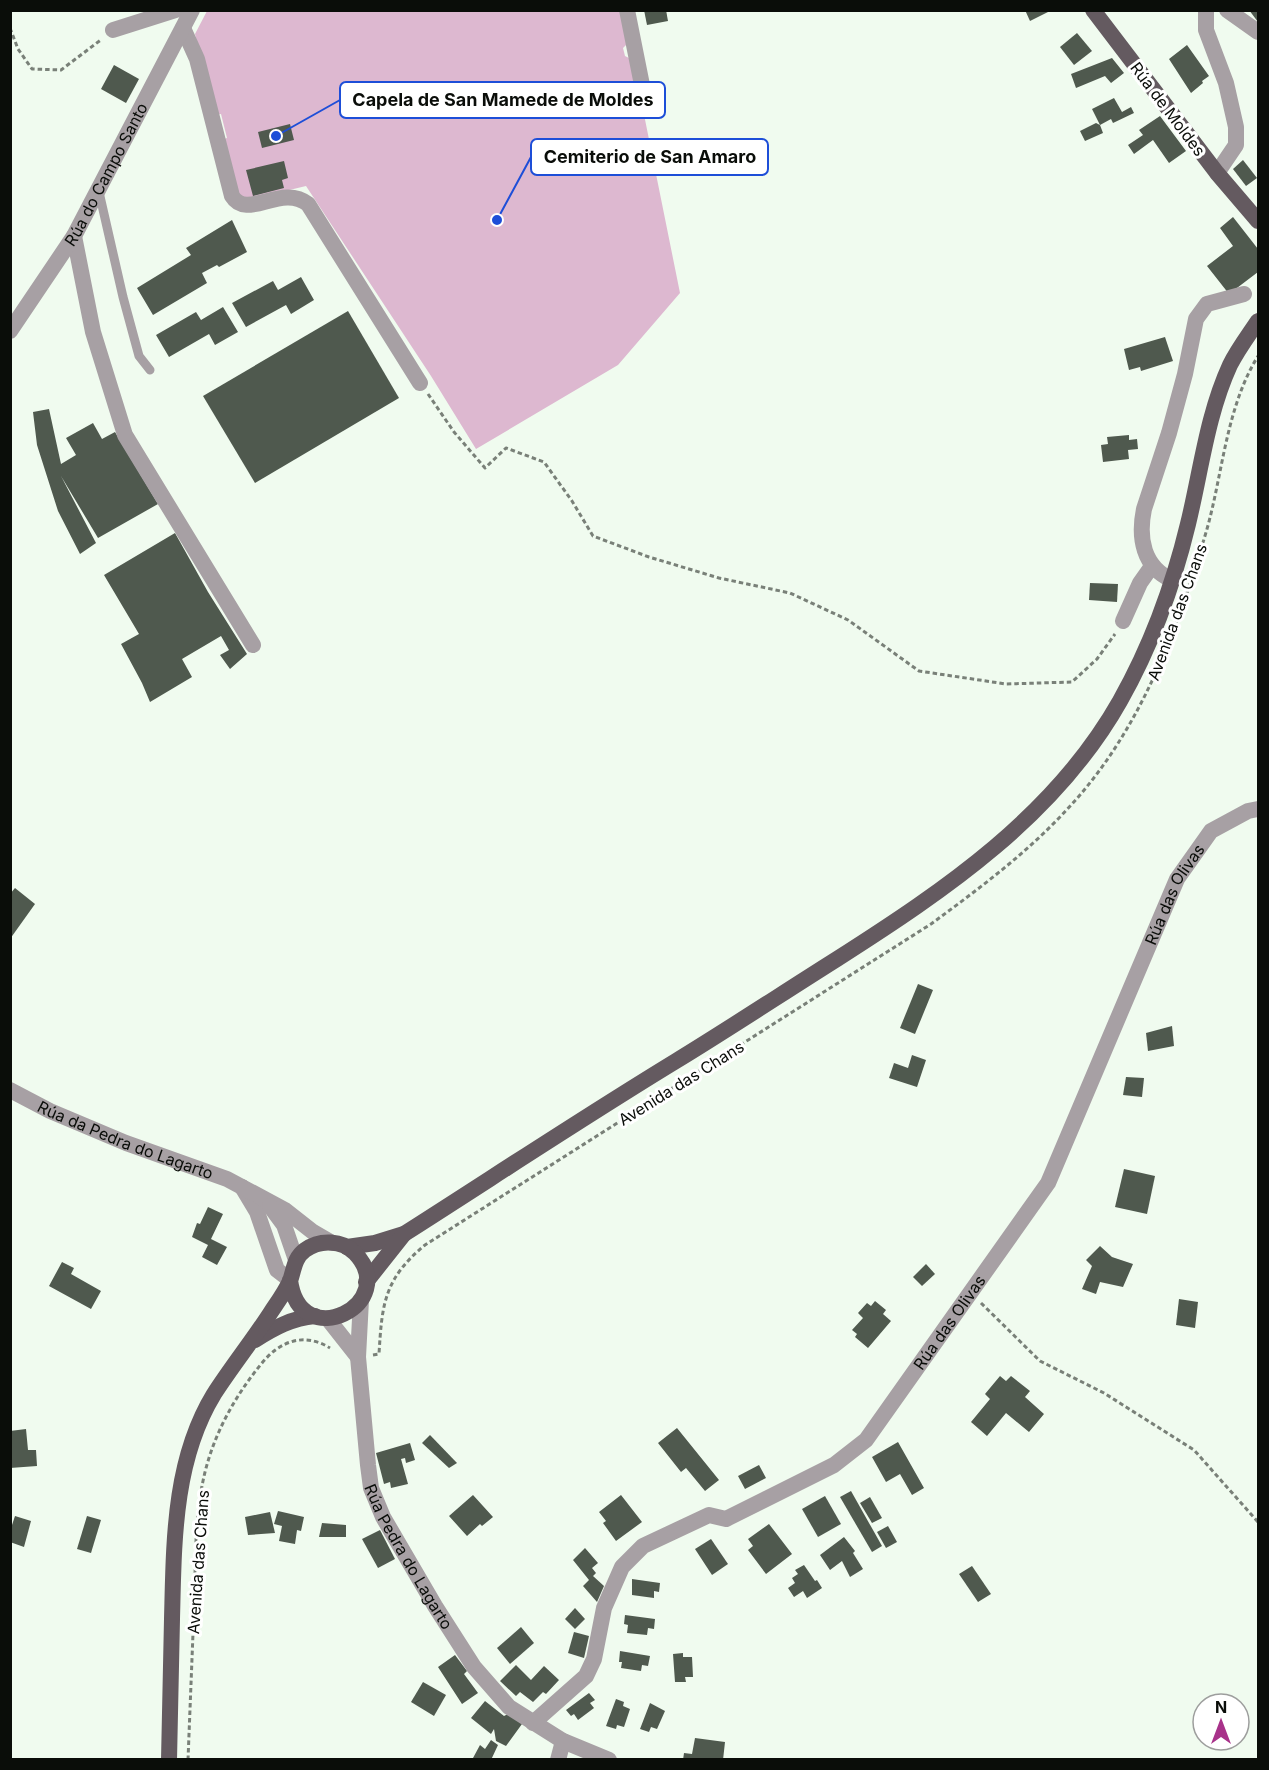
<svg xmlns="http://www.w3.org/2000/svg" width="1269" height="1770" font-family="Inter,sans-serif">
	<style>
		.green { fill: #ddb8d0 }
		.building { fill: #4f594e }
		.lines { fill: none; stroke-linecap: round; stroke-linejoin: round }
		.path { stroke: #798078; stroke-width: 3; stroke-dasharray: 4.5 3; stroke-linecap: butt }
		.service { stroke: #a7a0a4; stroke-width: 9 }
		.minor { stroke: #a7a0a4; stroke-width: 16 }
		.tertiary { stroke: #a7a0a4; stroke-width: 16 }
		.primary { stroke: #645a60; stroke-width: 16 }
		.labels { text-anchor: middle; stroke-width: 6; stroke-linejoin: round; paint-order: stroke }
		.street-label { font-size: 16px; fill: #0a0d09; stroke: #fff }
		.leader { fill: none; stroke: #1d4ed8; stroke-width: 2 }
		.callout-dot { fill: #1d4ed8; stroke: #fff; stroke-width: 2 }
		.callout { fill: #fff; stroke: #1d4ed8; stroke-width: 2 }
		.callout-label { font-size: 18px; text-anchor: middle; font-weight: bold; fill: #0a0d09 }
	</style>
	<rect width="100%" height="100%" fill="#f0fbef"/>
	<path class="green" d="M207,11H621L628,43L623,48L625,56L633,60L680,293L618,365L476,449L431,376L306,186L243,201L234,196L221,140L227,138L221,114L215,115L195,34Z"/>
	<g class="building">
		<path d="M644,10H666L668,21L647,25Z"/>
		<path d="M1025,10H1052L1030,21Z"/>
		<path d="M1249,10H1258V22Z"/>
		<path d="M1077,33L1092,51L1074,65L1060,47Z"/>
		<path d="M1187,45L1209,76L1202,81L1203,83L1191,93L1169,59Z"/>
		<path d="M1112,58L1124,73L1111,83L1105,76L1076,88L1071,74Z"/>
		<path d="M114,65L139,79L126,103L101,89Z"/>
		<path d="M1114,98L1122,112L1131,107L1134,113L1113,123L1111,119L1100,125L1103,133L1085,141L1080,131L1096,123L1100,125L1092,109Z"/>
		<path d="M1160,116L1186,151L1169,163L1153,140L1134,154L1128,145L1143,135L1139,130Z"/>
		<path d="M290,124L294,140L262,148L258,132Z"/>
		<path d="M1243,160L1257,178L1246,186L1233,169Z"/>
		<path d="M284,161L288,178L282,180L284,188L253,196L246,170Z"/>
		<path d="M1233,217L1258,249V272L1229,294L1207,266L1233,246L1220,228Z"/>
		<path d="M232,220L247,252L219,267L217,265L202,273L207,283L153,315L137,288L191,255L186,248Z"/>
		<path d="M301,277L314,300L291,314L286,305L246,327L232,303L273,281L278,290Z"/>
		<path d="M223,307L238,332L215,345L209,334L169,357L156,335L196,312L201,320Z"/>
		<path d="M348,311L399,398L255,483L203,396Z"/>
		<path d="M1165,337L1173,361L1141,371L1140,367L1129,370L1124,349Z"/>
		<path d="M49,409L61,464L76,455L66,438L93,423L102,439L115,432L158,504L98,538L61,476L96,543L80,554L58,511L37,445L33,412Z"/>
		<path d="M1129,435V440L1137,439L1138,449L1128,450L1129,459L1103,462L1101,445L1108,444L1107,437Z"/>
		<path d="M175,533L208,592L247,654L230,669L220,655L229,650L221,636L182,659L192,677L150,702L142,683L121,644L139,634L104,575Z"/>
		<path d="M1090,583L1118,584L1117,602L1089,600Z"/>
		<path d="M15,888L35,904L10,939V894Z"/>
		<path d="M918,984L933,990L915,1034L900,1028Z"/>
		<path d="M1172,1026L1174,1046L1148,1051L1146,1033Z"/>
		<path d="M912,1055L926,1060L917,1087L889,1078L894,1063L908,1068Z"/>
		<path d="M1126,1077L1144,1078L1142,1097L1123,1095Z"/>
		<path d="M1124,1169L1155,1176L1147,1214L1115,1207Z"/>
		<path d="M208,1207L223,1214L211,1239L227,1247L217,1265L202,1257L208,1245L192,1237L197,1223L200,1224Z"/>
		<path d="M1100,1246L1112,1257L1133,1264L1123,1287L1100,1282L1096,1294L1082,1289L1092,1266L1086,1260Z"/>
		<path d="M62,1262L74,1268L71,1274L101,1291L91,1309L49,1286Z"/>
		<path d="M926,1264L935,1274L922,1286L913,1277Z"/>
		<path d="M1179,1299L1198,1302L1195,1328L1176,1325Z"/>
		<path d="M875,1301L886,1310L883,1314L891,1321L868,1348L855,1337L857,1334L852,1330L863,1318L858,1313L867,1303L871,1306Z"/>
		<path d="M1000,1376L1006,1381L1011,1376L1030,1391L1025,1397L1044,1414L1029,1432L1006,1413L987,1436L971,1422L990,1399L985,1394Z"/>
		<path d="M677,1428L719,1480L705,1491L686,1468L681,1472L658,1443Z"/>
		<path d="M26,1429L28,1450H36L37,1466L10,1468V1431Z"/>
		<path d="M430,1435L457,1463L449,1468L422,1443Z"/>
		<path d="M898,1442L924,1488L912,1495L900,1474L886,1482L872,1457Z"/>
		<path d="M410,1443L415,1460L406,1463L405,1458L401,1459L408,1484L391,1488L390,1482L384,1484L376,1453Z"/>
		<path d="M759,1465L766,1478L745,1489L738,1476Z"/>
		<path d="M851,1491L882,1546L872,1552L840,1497Z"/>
		<path d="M473,1495L493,1517L482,1526L480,1524L467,1536L449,1516Z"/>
		<path d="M621,1495L642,1522L616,1541L603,1523L606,1521L599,1512Z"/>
		<path d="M825,1496L841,1524L818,1537L802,1509Z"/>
		<path d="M870,1497L882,1518L872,1523L860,1503Z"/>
		<path d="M278,1511L304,1517L301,1531L297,1530L295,1544L279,1541L282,1526L274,1524Z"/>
		<path d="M270,1512L275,1533L248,1535L245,1517Z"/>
		<path d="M15,1516L31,1521L24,1547L10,1542V1531Z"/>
		<path d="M87,1516L101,1520L91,1553L77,1549Z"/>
		<path d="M322,1523L346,1525V1537H319Z"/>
		<path d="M769,1524L792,1554L766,1574L748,1550L753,1546L748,1539Z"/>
		<path d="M888,1526L897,1542L886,1548L877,1532Z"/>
		<path d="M380,1530L395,1559L378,1568L362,1539Z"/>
		<path d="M844,1537L855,1551L853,1553L863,1569L850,1577L842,1561L830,1570L820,1555Z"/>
		<path d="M711,1539L728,1564L712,1575L695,1549Z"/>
		<path d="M585,1548L598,1563L592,1568L596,1573L593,1576L604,1586L597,1602L583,1586L589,1580L573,1560Z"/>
		<path d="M804,1565L815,1581L817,1580L822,1588L807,1598L803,1591L794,1597L788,1588L795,1583L792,1578L798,1574L795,1570Z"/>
		<path d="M972,1566L991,1594L978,1602L959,1574Z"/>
		<path d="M632,1579L660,1583L659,1592L654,1591V1598L632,1595Z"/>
		<path d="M575,1608L585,1619L575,1629L565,1619Z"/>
		<path d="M625,1615L655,1619L654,1629L648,1628L647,1635L627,1633L628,1625L624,1624Z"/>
		<path d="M521,1627L534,1643L510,1664L497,1648Z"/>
		<path d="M574,1632L589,1636L584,1658L568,1653Z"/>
		<path d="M620,1651L650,1656L648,1666L642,1665L641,1671L621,1668L622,1662H619Z"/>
		<path d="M683,1653V1657H692L693,1677H685L686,1682H675L673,1654Z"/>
		<path d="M455,1655L467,1671L464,1674L478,1693L462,1704L438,1667Z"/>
		<path d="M516,1665L531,1680L544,1666L559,1680L546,1694L543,1692L533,1702L520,1692L516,1696L500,1681Z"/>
		<path d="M423,1682L446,1695L434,1716L411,1702Z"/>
		<path d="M589,1693L595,1700L590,1703L594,1708L578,1720L574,1714L571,1716L566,1710Z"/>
		<path d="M616,1699L624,1702L623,1706L630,1709L624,1727L617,1725L616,1729L606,1726Z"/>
		<path d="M485,1701L504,1716L508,1714L522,1724L506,1746L496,1741L494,1729L491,1734L471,1718Z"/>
		<path d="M650,1703L665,1711L657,1729L651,1727L649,1732L640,1729Z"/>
		<path d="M695,1738L725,1742L723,1760H683L684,1753L692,1754Z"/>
		<path d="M491,1740L498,1745L491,1760L473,1758L480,1745L485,1749Z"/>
	</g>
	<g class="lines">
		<g class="path">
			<path d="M10,28L18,49L32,69L61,70L102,39"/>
			<path d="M428,394L454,432L485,468L506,448L544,462L572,501L593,536L649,557L719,578L790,593L848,620L919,671L1006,684L1072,682L1097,659L1115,634"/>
			<path d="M981,1303L1040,1361L1104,1393L1194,1450L1258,1522"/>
			<path d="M373,1355L379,1354C382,1304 384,1279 425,1245L931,924C980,888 1031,850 1072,804C1142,727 1178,628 1207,529C1223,472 1226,408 1258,356"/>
			<path d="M188,1760C190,1709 192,1659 194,1608C196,1566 194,1522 203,1481C212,1437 234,1397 262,1363C280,1341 304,1332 330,1348"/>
		</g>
		<path class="service" d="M99,192L123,297L139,356L150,370"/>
		<g class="minor">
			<path d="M627,10L645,100"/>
			<path d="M1206,10V30L1226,83L1236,127V145L1217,173"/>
			<path d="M1227,10L1258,32"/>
			<path d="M183,28L197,59L232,196C247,221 281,183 308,204L420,383"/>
			<path d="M113,30L176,10"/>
			<path d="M74,236L93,332L125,435L253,645"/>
			<path id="s1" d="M10,331L74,236L192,10"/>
			<path d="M1172,580C1143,567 1138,538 1144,509L1169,433L1185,374L1196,319L1207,304L1244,294"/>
			<path d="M1123,621L1140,583L1152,566"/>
			<path d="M242,1187L257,1212L277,1270L290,1280"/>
			<path id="s2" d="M533,1723L586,1676L594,1659L604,1608L622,1567L643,1546L709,1515L726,1519L834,1465L866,1440L1048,1183L1177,879L1211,831L1248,811L1258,809"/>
			<path d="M558,1760L563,1741"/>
		</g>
		<g class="tertiary">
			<path id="s3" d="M10,1090L50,1111L126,1143L227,1179L285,1210L313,1232L332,1243"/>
			<path d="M270,1206L284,1225L296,1260"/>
			<path id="s4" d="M361,1300L358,1357L368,1465L371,1488L383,1517L435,1606L474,1667L509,1707L563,1741L609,1760"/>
			<path d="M328,1319L358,1357"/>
		</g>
		<g class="primary">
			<path d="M1093,10L1217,173L1258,221"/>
			<path d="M347,1247L375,1243L404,1234C495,1176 584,1117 676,1061C730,1028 783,993 837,959C945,890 1055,816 1120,701C1151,646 1173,586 1188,524C1201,471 1207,415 1230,365C1238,349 1248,336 1258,321"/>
			<path d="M366,1282L404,1234"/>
			<path d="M255,1340C274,1328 292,1318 315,1316"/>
			<path d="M169,1760C170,1713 171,1666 172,1619C174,1543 173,1461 214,1394C232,1366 253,1340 271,1312C277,1303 285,1292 290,1281C294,1270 294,1258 305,1250C320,1239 342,1240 355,1253C402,1303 300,1356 290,1280"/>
		</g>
	</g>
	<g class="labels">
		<g class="street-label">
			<text transform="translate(1168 109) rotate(53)" y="6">Rúa de Moldes</text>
			<text dy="6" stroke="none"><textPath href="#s1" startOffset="184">Rúa do Campo Santo</textPath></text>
			<text transform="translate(1177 612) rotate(-70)" y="6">Avenida das Chans</text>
			<text dy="6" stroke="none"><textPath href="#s2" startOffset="1098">Rúa das Olivas</textPath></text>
			<text transform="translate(681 1083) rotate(-32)" y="6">Avenida das Chans</text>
			<text dy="6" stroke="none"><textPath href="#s3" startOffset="126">Rúa da Pedra do Lagarto</textPath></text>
			<text dy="6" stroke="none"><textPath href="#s2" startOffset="612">Rúa das Olivas</textPath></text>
			<text dy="6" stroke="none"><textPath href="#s4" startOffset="267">Rúa Pedra do Lagarto</textPath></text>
			<text transform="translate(198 1562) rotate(-86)" y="6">Avenida das Chans</text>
		</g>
	</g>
	<path class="leader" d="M276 136L340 100M497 220L531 157"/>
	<g class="callout-dot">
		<circle cx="276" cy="136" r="6"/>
		<circle cx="497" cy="220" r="6"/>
	</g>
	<g class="callout">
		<rect x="340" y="82" width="325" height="36" rx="6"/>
		<rect x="531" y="139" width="237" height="36" rx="6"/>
	</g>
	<g class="callout-label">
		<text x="503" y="106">Capela de San Mamede de Moldes</text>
		<text x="650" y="163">Cemiterio de San Amaro</text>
	</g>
	<rect width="1269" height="1770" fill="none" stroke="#0a0d09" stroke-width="24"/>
	<g transform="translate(1221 1722)"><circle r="28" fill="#ffffff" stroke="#9d9e9d" stroke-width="1.5"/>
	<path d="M0-4.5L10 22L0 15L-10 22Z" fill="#a8328a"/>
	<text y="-9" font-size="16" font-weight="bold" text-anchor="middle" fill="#0a0d09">N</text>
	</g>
</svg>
